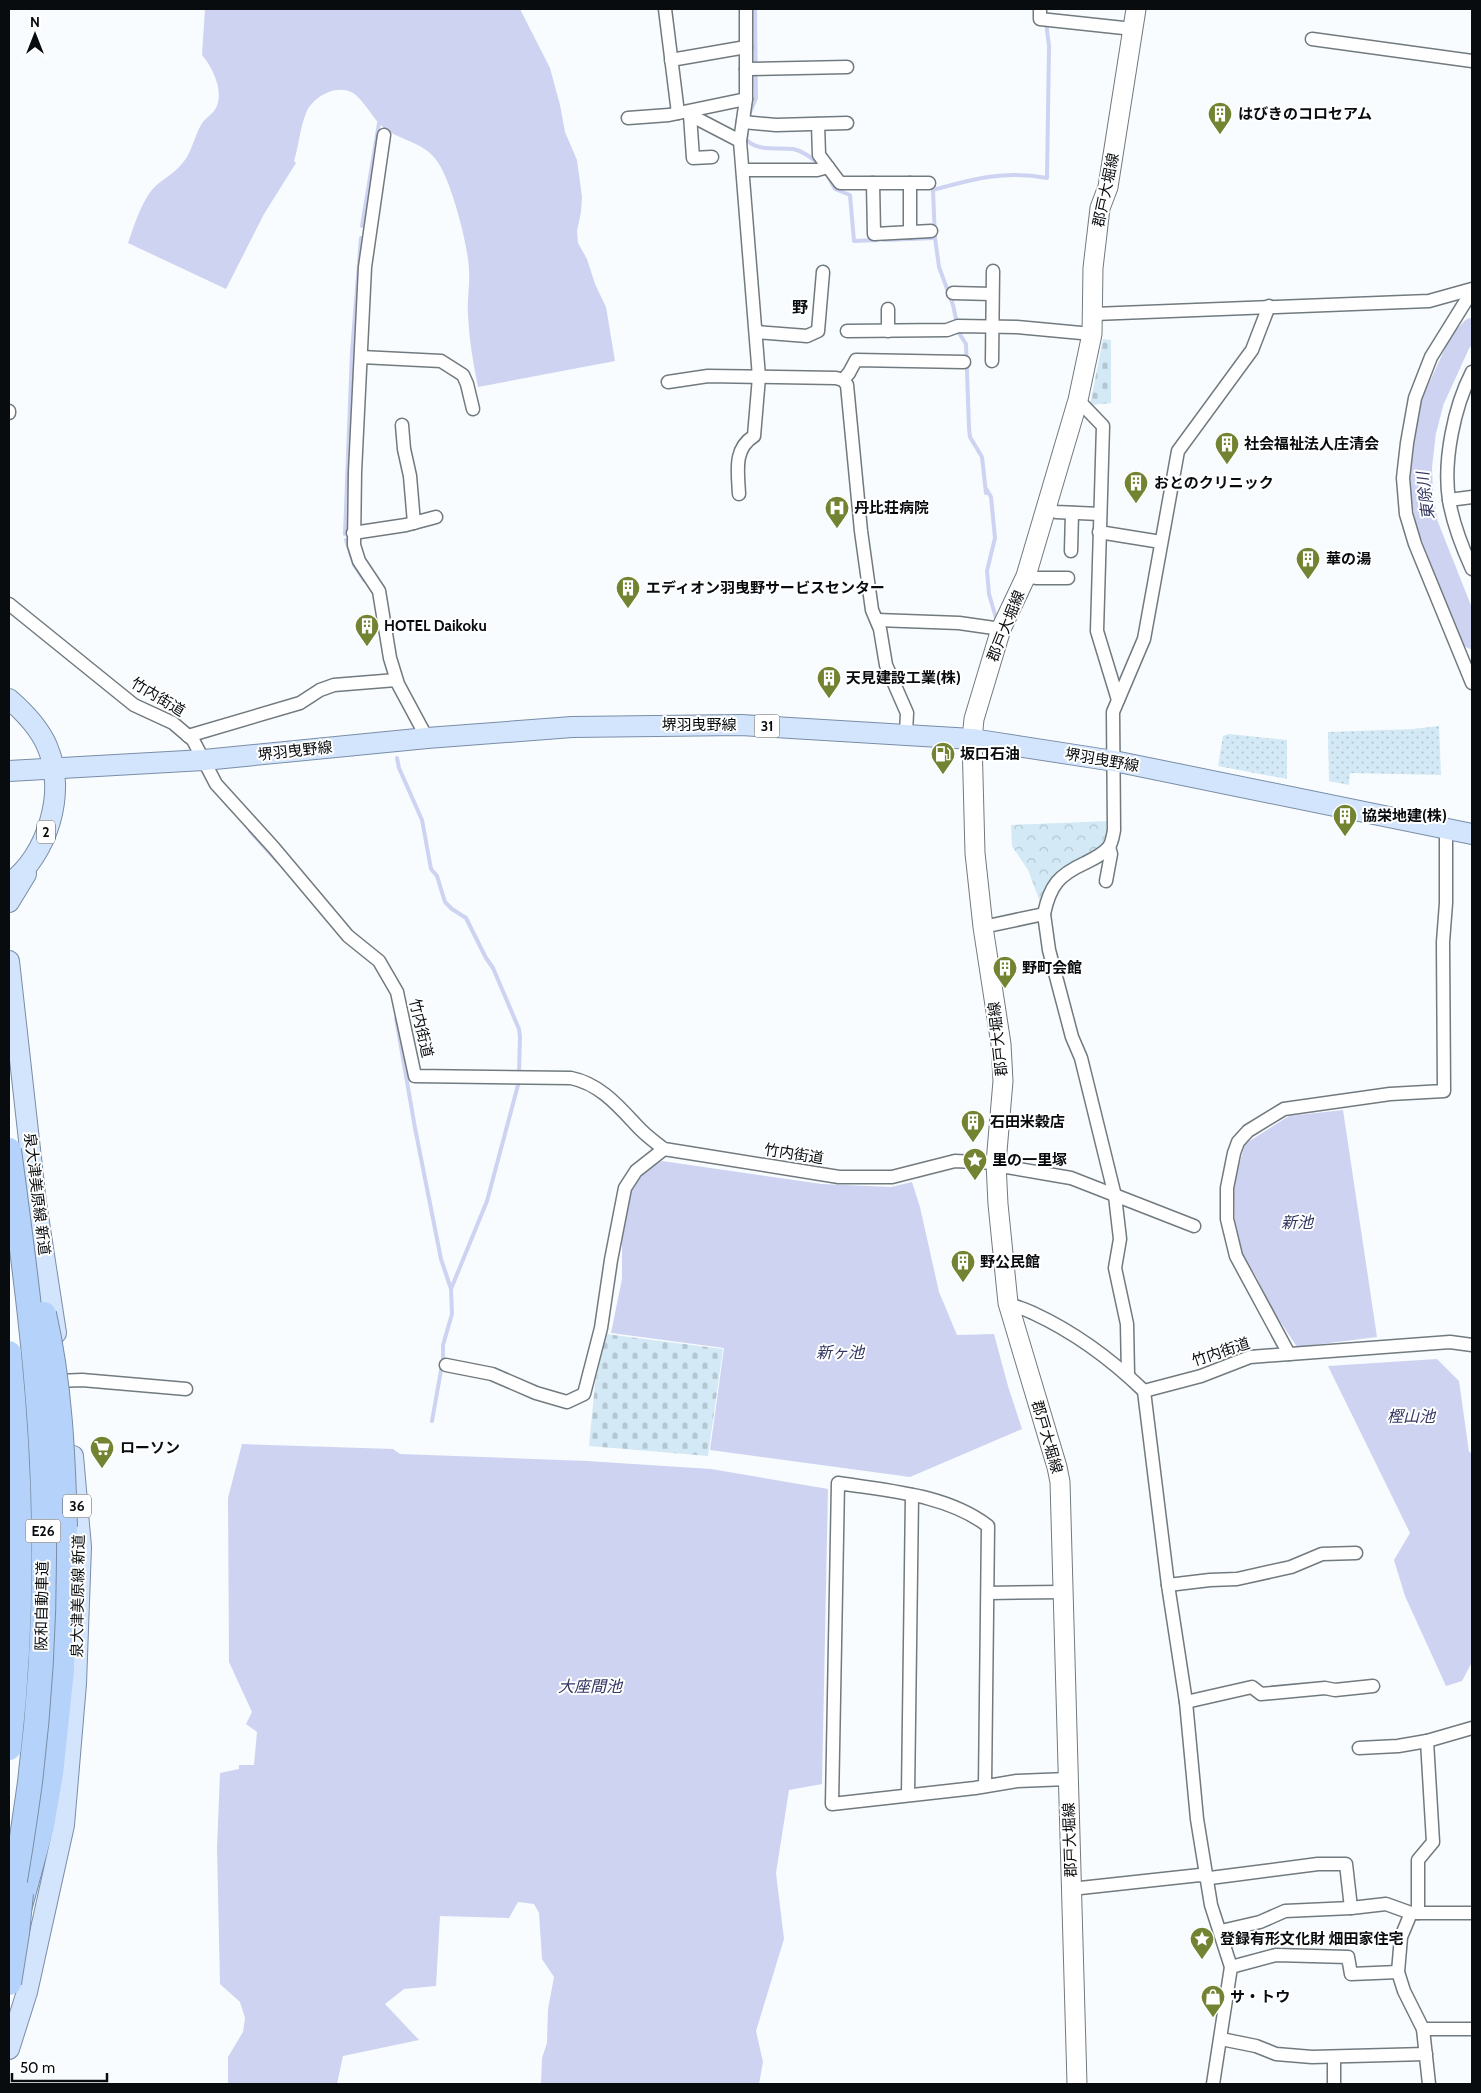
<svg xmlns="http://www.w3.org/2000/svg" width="1481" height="2093" font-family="Cabin,'Noto Sans JP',sans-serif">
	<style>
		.grass { fill: url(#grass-dots) }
		.cemetery { fill: url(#cemetery-stones) }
		.park { fill: url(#park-crowns) }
		.water { fill: #ced3f2 }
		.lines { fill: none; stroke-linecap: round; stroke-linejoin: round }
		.stream { stroke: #ced3f2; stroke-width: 4 }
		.river { stroke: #ced3f2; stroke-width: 22 }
		.street-casing { stroke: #717a7f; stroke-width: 15 }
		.secondary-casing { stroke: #717a7f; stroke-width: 21 }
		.primary-casing { stroke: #798da7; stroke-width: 22 }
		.highway-casing { stroke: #798da7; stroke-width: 26 }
		.street { stroke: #fff; stroke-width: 12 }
		.secondary { stroke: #fff; stroke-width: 19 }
		.primary { stroke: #d3e5fc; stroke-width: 20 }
		.highway { stroke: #b5d3fa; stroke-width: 24 }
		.highway-bridge-casing { stroke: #798da7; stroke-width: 26; stroke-linecap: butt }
		.highway-bridge { stroke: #b5d3fa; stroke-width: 24 }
		.labels { text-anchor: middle; stroke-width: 4; stroke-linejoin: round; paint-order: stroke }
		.shield { fill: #fff; stroke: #535556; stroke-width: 1 }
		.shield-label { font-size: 14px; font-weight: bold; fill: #090c0e }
		.poi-label { font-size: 15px; font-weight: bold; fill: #090c0e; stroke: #fff; text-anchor: start }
		.street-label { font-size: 15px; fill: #090c0e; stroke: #fff }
		.neighbourhood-label { font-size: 16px; font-weight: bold; fill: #090c0e; stroke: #fff }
		.water-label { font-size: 16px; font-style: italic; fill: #323660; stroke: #fff }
	</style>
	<defs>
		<pattern id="grass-dots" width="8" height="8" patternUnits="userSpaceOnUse" patternTransform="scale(1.25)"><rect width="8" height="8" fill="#d3e9f5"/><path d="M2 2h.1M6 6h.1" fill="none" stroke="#b4c7d1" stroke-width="1.8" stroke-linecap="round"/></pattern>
		<pattern id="cemetery-stones" width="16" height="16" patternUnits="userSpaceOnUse" patternTransform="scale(1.25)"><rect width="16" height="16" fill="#d3e9f5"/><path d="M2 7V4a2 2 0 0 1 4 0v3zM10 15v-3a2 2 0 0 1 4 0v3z" fill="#b4c7d1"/></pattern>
		<pattern id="park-crowns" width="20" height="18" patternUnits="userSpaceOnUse" patternTransform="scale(1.25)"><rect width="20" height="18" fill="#d3e9f5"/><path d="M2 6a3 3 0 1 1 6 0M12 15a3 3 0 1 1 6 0" fill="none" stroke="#b4c7d1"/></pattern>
	</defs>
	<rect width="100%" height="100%" fill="#f8fcfe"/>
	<g class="grass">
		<path d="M1439,726L1441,775L1350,773L1349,785L1329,781L1328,732L1413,729Z"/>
		<path d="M1229,734L1287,740V779L1218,766L1223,736Z"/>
	</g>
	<g class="cemetery">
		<path d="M1103,339L1111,340V403L1090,405Z"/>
		<path d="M606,1334L723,1349L708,1456L589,1446L595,1384Z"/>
	</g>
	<path class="park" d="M1110,821L1111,832L1103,847L1044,902H1040L1028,870L1012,846L1011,825Z"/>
	<g class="water">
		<path d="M205,9H520L550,68L560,105L565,132L577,160L582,197L581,212L577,231L578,243L587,259L595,284L606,307L615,361L478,387C473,363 469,339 468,315C467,300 470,285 469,270C468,244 452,185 439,164C423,137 391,143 373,116C368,109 363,102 357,96C340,81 313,96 306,113C300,128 299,145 294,161L296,163L264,214L226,289L128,243C134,226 140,206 151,191C160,180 171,176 180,166C192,154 193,139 201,125C204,119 210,116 214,111C226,94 213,68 202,55Z"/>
		<path d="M1343,1110L1377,1337L1297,1347L1268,1303L1257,1278L1238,1248L1235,1227L1234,1183L1245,1144L1289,1116Z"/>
		<path d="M662,1161L822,1184L891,1187L912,1182L920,1207L939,1292L957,1335L994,1334L1008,1386L1022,1429L910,1477L710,1450L724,1348L611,1333L622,1279V1242L631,1190L641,1173Z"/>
		<path d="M1437,1359L1459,1381L1469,1452L1472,1453V1662L1462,1681L1446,1686L1405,1596L1394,1560L1410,1533L1328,1366Z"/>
		<path d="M242,1444L393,1449L400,1454L587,1461L711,1469L828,1489L822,1784L789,1790L776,1873L784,1939L756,2031L763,2062L759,2084H541L542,2058L547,2043L548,2009L554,1977L542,1959L539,1913L534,1904L518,1902L509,1918L440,1916L436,1986L404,1989L385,2004L419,2040L343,2056L337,2084H228V2057L243,2032L245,2018L240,2002L220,1984L217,1848L220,1773L239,1769V1765H254L257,1732L246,1724L252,1712L229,1662L228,1498Z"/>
	</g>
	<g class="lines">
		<g class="stream">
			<path d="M749,115L756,98L755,9"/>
			<path d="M747,134L746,139C756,152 778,147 793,149C803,151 810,157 818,163"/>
			<path d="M828,176L835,189L850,195L854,241L877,240"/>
			<path d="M362,226L379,123"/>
			<path d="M884,240L935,238"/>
			<path d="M345,534L352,352L361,238"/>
			<path d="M346,540L354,565L364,580"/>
			<path d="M998,620L996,618L989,594L987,571L995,538L991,497L987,490L986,493L982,457L970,437L969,428L966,344L959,333L953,305L939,267L935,238L933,190C973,179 1005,170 1047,178L1049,46L1046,22"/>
			<path d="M397,758L399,768L422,820L431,869L437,876L445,902L452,909L466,918L486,958L493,968L519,1029L520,1037L519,1072"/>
			<path d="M250,831L277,861"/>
			<path d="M396,1018L415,1128L441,1259L451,1289L452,1314L443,1345V1359L432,1421"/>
			<path d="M451,1289L487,1201L518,1085"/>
		</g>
		<path class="river" d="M1472,329L1460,342L1433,401L1425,432L1421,467L1422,496L1427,524L1472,638"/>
		<defs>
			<g id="street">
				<path d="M665,9L678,113"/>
				<path d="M1040,9V19L1133,29"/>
				<path d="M1312,39L1472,61"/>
				<path d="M671,60L746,47"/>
				<path d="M746,69L847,67"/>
				<path d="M688,112L690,115L740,141"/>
				<path d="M690,115L693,158L712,157"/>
				<path d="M628,118L669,115L746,99"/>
				<path d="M743,122L776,125L847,123"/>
				<path d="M818,124L819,155L840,183H929"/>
				<path d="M384,135L365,267L355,472L354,545L359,561L379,591L390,658L398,684L427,738"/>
				<path d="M743,170H817L828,167"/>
				<path d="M873,183L874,234L931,231"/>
				<path d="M910,183V232"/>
				<path d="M1472,291L1431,357L1415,398L1407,443L1403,478L1406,514L1415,544L1472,683"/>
				<path d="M953,293L992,294"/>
				<path d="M1094,314L1429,301L1472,289"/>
				<path d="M847,331L947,330L958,326L1017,327L1092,334"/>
				<path d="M888,331V309"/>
				<path d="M756,332L807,336L818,331L823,272"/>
				<path d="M361,357L441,361L463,375L467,384L473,409"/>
				<path d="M992,361L993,271"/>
				<path d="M1472,372C1454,407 1443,461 1449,500C1453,524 1462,547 1472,569"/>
				<path d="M843,380L849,373L856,360L964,362"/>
				<path d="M668,382L708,376L836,378L843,380L847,385L861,531L872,610L880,629L886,665L907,713L906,733"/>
				<path d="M1078,400L1103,426L1097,631L1118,700"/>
				<path d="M9,411V413"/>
				<path d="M402,425L404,449L410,476L414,523"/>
				<path d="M739,494C738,472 733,449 754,436L759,377L740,141L746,99V9"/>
				<path d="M1449,500L1472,497"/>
				<path d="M1046,507L1056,512L1100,514"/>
				<path d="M1099,532L1161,542"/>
				<path d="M353,533L406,525L436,517"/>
				<path d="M1071,551L1072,513"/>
				<path d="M1026,576L1037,578H1068"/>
				<path d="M9,604L134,705L173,723L193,740L216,784L274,848L348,936L379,961L397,992L415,1076L571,1078C601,1084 620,1108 640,1129C647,1136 656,1143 664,1149L839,1177H892L955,1161L996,1163L1007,1167L1071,1178L1194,1226"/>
				<path d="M877,620L959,623L1001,629"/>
				<path d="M188,736L300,703L320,690L334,685L396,680"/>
				<path d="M1106,881L1111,854L1109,847"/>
				<path d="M1044,914C1050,885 1059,875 1085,863C1093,859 1102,855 1108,848C1112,844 1113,835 1114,830L1113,712L1144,639L1178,451L1252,350L1269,306"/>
				<path d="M983,927L1044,914L1049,950L1072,1037L1081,1058L1115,1196L1120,1239L1115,1268L1127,1324L1128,1375"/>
				<path d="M1008,1303C1016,1307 1025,1309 1033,1313C1074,1332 1112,1360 1144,1391"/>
				<path d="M1289,1354L1236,1256L1227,1219V1188L1234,1153L1238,1142L1248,1131L1284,1109L1390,1094L1444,1091L1443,942L1446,903V829"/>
				<path d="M446,1365L492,1374L536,1393L567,1402L584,1394L601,1328L611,1260L625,1188L636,1171L664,1149"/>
				<path d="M9,1383L82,1380L186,1389"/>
				<path d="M1144,1391L1168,1585L1186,1702L1197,1819L1211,1905L1231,1967L1213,2084"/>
				<path d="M1144,1391L1201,1376L1250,1357L1450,1342L1472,1345"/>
				<path d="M1168,1585L1210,1580L1237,1579L1291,1567L1322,1554L1356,1553"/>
				<path d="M988,1593L1062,1592"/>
				<path d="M1186,1702L1252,1687L1261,1694L1325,1688L1335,1690L1373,1686"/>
				<path d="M1359,1748L1398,1746L1427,1741"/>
				<path d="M985,1786L988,1526C946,1494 888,1491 838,1483L832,1804L975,1788L1017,1781L1068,1779"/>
				<path d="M908,1795L912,1495"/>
				<path d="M1071,1889L1200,1875L1210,1878L1318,1864H1346L1351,1908L1386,1904L1411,1913H1472"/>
				<path d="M1411,1913L1401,1937L1398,1972L1404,1991L1423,2029L1429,2084"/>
				<path d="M1418,1913V1860L1433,1842L1427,1741L1472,1728"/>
				<path d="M1221,1931L1260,1922L1285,1911L1351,1908"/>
				<path d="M1231,1967L1276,1955L1348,1957L1351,1974L1398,1972"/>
				<path d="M1423,2029H1472"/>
				<path d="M1221,2039L1256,2046L1276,2054L1312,2057L1426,2054"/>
				<path d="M1334,2084V2058"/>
			</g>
			<path id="secondary" d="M1077,2084L1060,1482L1057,1467L1008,1303L998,1204L996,1163L1003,1081L1001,1044L983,927L975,853L972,739L974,719L1001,629L1026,576L1078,400L1092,334L1093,268L1100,208L1108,187L1136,9"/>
			<g id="primary">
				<path d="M9,699C24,712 39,727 47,746C67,792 48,854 9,884"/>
				<path d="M9,771L204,760L427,738L572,727L741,725L972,739L1114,761L1472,834"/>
				<path d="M9,902L26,874"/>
				<path d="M9,961L36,1203L56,1333"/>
				<path d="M9,2049L27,1992L64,1825L76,1684L81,1547L73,1456"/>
			</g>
			<path id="highway" d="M20,1906L42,1825L51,1774L62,1670L65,1527"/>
		</defs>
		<use href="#street" class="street-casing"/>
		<use href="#secondary" class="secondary-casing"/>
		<use href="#primary" class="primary-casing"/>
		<use href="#highway" class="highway-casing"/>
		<use href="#street" class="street"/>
		<use href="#secondary" class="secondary"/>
		<use href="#primary" class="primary"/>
		<use href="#highway" class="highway"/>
		<defs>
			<g id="highway-bridge">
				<path d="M9,1150C23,1254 37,1358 42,1463C47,1570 43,1676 30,1782C24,1825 18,1869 9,1911"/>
				<path d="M44,1314C60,1384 63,1456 65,1527"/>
				<path d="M9,1353C22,1484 24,1617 9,1748"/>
				<path d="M9,1983L17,1933L21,1893"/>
			</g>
		</defs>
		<use href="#highway-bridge" class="highway-bridge-casing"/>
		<use href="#highway-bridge" class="highway-bridge"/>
	</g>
	<defs>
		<symbol id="building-pin" viewBox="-11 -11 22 30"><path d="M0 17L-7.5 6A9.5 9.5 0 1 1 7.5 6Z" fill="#728332" stroke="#fff"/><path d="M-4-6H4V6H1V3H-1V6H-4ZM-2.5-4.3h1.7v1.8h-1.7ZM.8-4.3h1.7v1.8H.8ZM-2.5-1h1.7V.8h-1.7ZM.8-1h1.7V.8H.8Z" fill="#fff"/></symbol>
		<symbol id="hospital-pin" viewBox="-11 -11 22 30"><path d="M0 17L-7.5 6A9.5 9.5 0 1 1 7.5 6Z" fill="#728332" stroke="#fff"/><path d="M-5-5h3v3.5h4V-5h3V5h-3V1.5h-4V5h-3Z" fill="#fff"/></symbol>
		<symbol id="fuel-pin" viewBox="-11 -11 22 30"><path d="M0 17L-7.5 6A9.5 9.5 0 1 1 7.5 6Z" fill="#728332" stroke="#fff"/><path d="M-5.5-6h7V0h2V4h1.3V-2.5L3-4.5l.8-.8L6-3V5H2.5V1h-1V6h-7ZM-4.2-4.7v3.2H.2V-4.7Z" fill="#fff"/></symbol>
		<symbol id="sight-pin" viewBox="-11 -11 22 30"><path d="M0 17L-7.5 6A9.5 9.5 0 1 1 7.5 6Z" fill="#728332" stroke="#fff"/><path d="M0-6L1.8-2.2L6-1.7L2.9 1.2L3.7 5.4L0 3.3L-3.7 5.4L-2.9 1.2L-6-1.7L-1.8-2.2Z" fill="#fff"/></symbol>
		<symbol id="supermarket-pin" viewBox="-11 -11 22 30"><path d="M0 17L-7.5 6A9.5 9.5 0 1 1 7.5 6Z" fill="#728332" stroke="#fff"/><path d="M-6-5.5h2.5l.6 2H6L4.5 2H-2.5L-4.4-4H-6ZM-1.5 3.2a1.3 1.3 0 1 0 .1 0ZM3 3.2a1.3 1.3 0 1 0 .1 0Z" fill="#fff"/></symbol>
		<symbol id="shop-pin" viewBox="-11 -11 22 30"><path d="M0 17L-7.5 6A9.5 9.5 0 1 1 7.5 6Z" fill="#728332" stroke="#fff"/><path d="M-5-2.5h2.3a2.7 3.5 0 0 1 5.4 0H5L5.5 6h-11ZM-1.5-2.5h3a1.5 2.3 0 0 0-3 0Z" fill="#fff"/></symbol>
	</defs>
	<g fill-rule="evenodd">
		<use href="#building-pin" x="1206" y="100" width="28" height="38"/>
		<use href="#building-pin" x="1213" y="430" width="28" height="38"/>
		<use href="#building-pin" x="1122" y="469" width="28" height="38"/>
		<use href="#hospital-pin" x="823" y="494" width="28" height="38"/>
		<use href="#building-pin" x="1294" y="545" width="28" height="38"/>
		<use href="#building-pin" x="614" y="574" width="28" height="38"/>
		<use href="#building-pin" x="353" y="612" width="28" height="38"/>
		<use href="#building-pin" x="815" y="664" width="28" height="38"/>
		<use href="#fuel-pin" x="929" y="740" width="28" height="38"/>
		<use href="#building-pin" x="1331" y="802" width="28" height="38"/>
		<use href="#building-pin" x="991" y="954" width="28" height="38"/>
		<use href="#building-pin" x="959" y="1108" width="28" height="38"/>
		<use href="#sight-pin" x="961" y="1146" width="28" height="38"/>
		<use href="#building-pin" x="949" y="1248" width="28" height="38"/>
		<use href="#supermarket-pin" x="88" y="1434" width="28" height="38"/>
		<use href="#sight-pin" x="1188" y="1925" width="28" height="38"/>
		<use href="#shop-pin" x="1199" y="1983" width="28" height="38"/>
	</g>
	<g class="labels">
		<g class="shield">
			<rect x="754.5" y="714.5" width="25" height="23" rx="4"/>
			<rect x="37" y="820.5" width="18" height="23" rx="4"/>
			<rect x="63" y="1494.5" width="28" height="23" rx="4"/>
			<rect x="25.5" y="1519.5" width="35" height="23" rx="4"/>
		</g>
		<g class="shield-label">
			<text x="767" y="731">31</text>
			<text x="46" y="837">2</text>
			<text x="77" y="1511">36</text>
			<text x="43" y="1536">E26</text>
		</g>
		<g class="poi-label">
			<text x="1238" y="119">はびきのコロセアム</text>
			<text x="1244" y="449">社会福祉法人庄清会</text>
			<text x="1154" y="488">おとのクリニック</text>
			<text x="854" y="513">丹比荘病院</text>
			<text x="1326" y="564">華の湯</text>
			<text x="646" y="593">エディオン羽曳野サービスセンター</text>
			<text x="384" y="631">HOTEL Daikoku</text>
			<text x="846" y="683">天見建設工業(株)</text>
			<text x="960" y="759">坂口石油</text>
			<text x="1362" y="821">協栄地建(株)</text>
			<text x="1022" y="973">野町会館</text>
			<text x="990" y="1127">石田米穀店</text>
			<text x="992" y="1165">里の一里塚</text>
			<text x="980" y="1267">野公民館</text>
			<text x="120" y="1453">ローソン</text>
			<text x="1220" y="1944">登録有形文化財 畑田家住宅</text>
			<text x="1230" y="2002">サ・トウ</text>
		</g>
		<g class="street-label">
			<text transform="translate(1106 190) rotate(-78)" y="5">郡戸大堀線</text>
			<text transform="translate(1006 626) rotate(-68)" y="5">郡戸大堀線</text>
			<text transform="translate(158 697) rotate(31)" y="5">竹内街道</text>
			<text x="699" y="730">堺羽曳野線</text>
			<text transform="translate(295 751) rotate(-6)" y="5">堺羽曳野線</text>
			<text transform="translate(1102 760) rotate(10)" y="5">堺羽曳野線</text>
			<text transform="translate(421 1028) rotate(77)" y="5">竹内街道</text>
			<text transform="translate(998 1039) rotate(-96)" y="5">郡戸大堀線</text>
			<text transform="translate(794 1154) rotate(9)" y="5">竹内街道</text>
			<text transform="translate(37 1194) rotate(83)" y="5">泉大津美原線 新道</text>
			<text transform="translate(1221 1352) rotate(-18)" y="5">竹内街道</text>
			<text transform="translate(1047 1437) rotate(74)" y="5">郡戸大堀線</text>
			<text transform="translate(78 1596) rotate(-89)" y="5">泉大津美原線 新道</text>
			<text transform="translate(42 1606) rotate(-89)" y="5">阪和自動車道</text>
			<text transform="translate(1070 1840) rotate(-92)" y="5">郡戸大堀線</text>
		</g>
		<g class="neighbourhood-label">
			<text x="800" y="313">野</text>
		</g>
		<g class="water-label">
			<text transform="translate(1425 496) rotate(-97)" y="6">東除川</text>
			<text x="1297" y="1228">新池</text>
			<text x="840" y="1358">新ヶ池</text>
			<text x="1411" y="1422">樫山池</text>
			<text x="590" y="1692">大座間池</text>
		</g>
	</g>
	<rect width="1481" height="2093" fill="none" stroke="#090c0e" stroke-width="20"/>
	<g transform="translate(35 35)" stroke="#ffffff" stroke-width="4" paint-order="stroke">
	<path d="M0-4L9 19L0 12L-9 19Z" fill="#090c0e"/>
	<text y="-8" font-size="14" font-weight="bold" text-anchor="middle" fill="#090c0e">N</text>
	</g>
	<path d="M12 2073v8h95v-8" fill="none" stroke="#090c0e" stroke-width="2.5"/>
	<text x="20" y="2073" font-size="15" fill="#090c0e" stroke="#ffffff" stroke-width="4" paint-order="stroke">50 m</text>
</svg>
